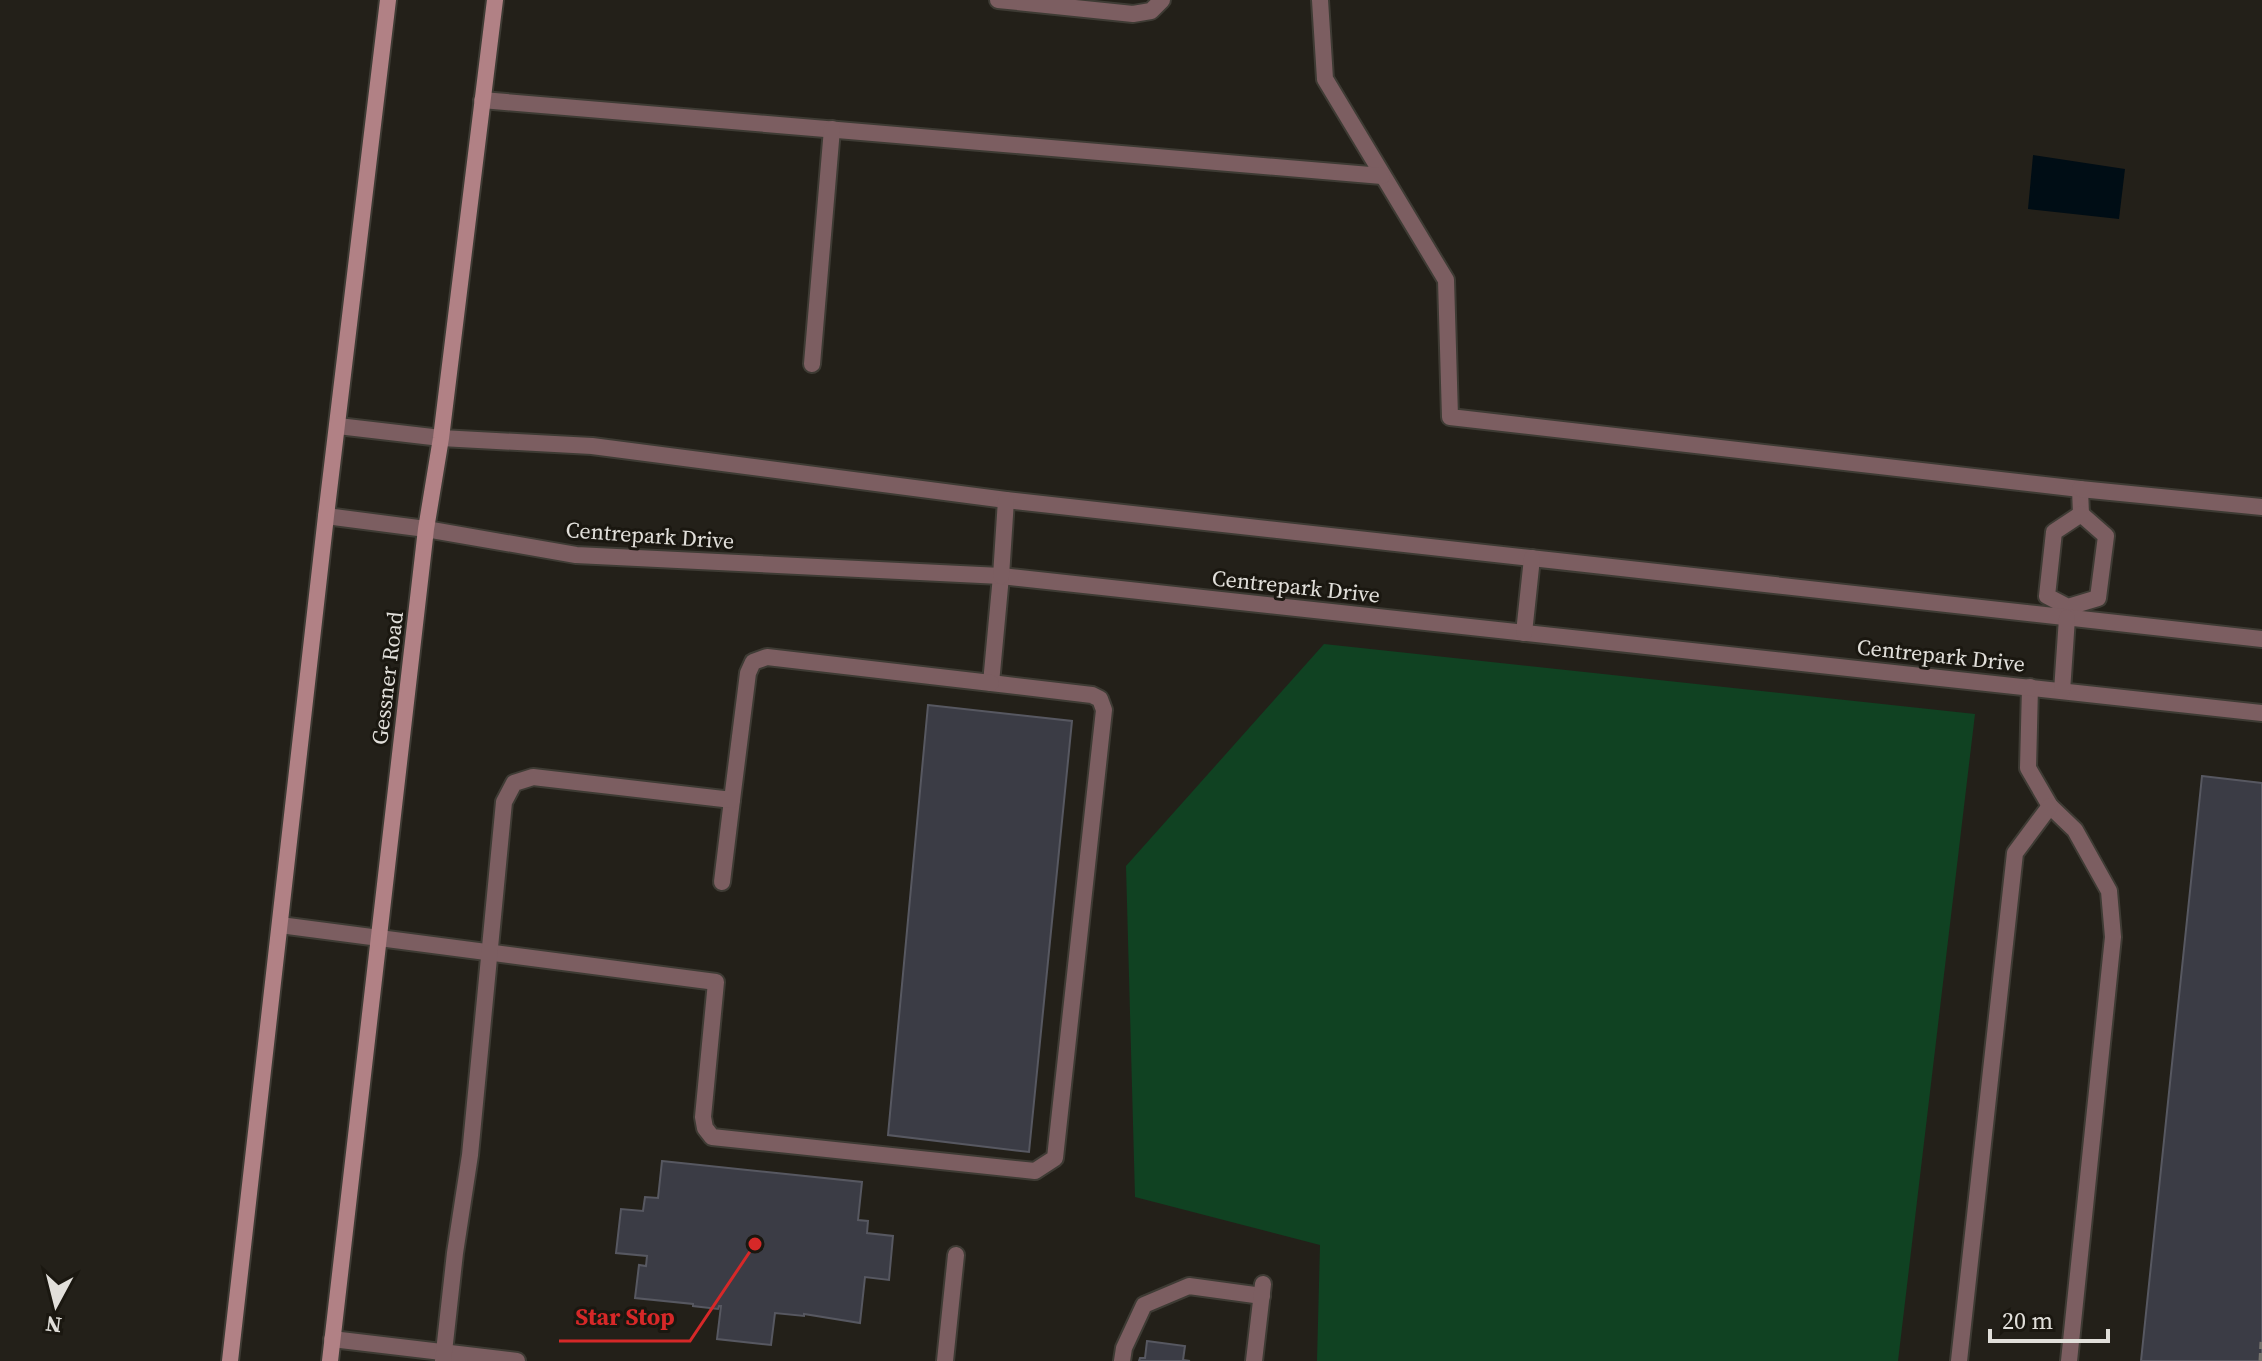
<svg xmlns="http://www.w3.org/2000/svg" width="2262" height="1361" font-family="'Source Serif 4',serif">
	<style>
		.green { fill: #104222 }
		.water { fill: #000d15 }
		.building { fill: #3b3c45; stroke: #575861; stroke-width: 2 }
		.lines { fill: none; stroke-linecap: round; stroke-linejoin: round }
		.service-casing { stroke: #3e3b34; stroke-width: 20 }
		.tertiary-casing { stroke: #3e3b34; stroke-width: 20 }
		.secondary-casing { stroke: #3e3b34; stroke-width: 20 }
		.path { stroke: #76736d; stroke-width: 5; stroke-dasharray: 8 4; stroke-linecap: butt }
		.service { stroke: #7c5e61; stroke-width: 16 }
		.tertiary { stroke: #7c5e61; stroke-width: 16 }
		.secondary { stroke: #b18185; stroke-width: 16 }
		.labels { text-anchor: middle; stroke-width: 6; stroke-linejoin: round; paint-order: stroke }
		.street-label { font-size: 22px; fill: #e1dfda; stroke: #1a1710 }
		.leader { fill: none; stroke: #d62828; stroke-width: 3 }
		.callout-dot { fill: #d62828; stroke: #1a1710; stroke-width: 3 }
		.callout-label { font-size: 24px; text-anchor: middle; font-weight: bold; fill: #d62828; stroke: #1a1710; stroke-width: 6; stroke-linejoin: round; paint-order: stroke }
	</style>
	<rect width="100%" height="100%" fill="#232019"/>
	<path class="green" d="M1324,644L1975,714L1898,1361H1317L1320,1245L1135,1197L1126,866Z"/>
	<path class="water" d="M2033,155L2125,169L2119,219L2028,209Z"/>
	<g class="building">
		<path d="M928,705L1072,721L1029,1152L888,1135Z"/>
		<path d="M2202,776L2262,783V1361H2141Z"/>
		<path d="M662,1161L862,1182L858,1220L868,1221L867,1233L893,1236L889,1280L865,1277L860,1323L804,1314V1316L775,1313L771,1345L717,1339L721,1306H719L718,1309L693,1306V1304L635,1298L639,1265L646,1266L647,1256L616,1253L621,1209L643,1211L645,1197L658,1198Z"/>
		<path d="M1147,1341L1185,1346L1183,1360L1190,1361H1139L1140,1358H1145Z"/>
	</g>
	<g class="lines">
		<defs>
			<g id="service">
				<path d="M998,0L1133,14L1151,11L1162,0"/>
				<path d="M1320,0L1325,79L1446,280L1450,417L2080,489L2081,514"/>
				<path d="M482,100L1382,176"/>
				<path d="M812,364L832,129"/>
				<path d="M2080,489L2262,507"/>
				<path d="M2081,514L2106,536L2098,598L2068,607L2047,596L2054,532Z"/>
				<path d="M2030,687L2028,768L2050,806L2075,830L2109,891L2113,937L2069,1361"/>
				<path d="M722,882L732,800"/>
				<path d="M280,925L716,982L703,1117L705,1128L712,1137L1035,1171L1055,1158L1104,710L1100,699L1092,695L991,683L1001,576"/>
				<path d="M332,1339L517,1361"/>
				<path d="M443,1361L455,1253L470,1155L504,802L514,783L533,777L732,800L748,673L753,662L767,657L991,683"/>
				<path d="M945,1361L956,1255"/>
				<path d="M1122,1361L1124,1348L1144,1305L1189,1286L1262,1296"/>
				<path d="M1254,1361L1263,1284"/>
				<path d="M1959,1361L2015,853L2050,806"/>
			</g>
			<g id="tertiary">
				<path d="M338,426L441,438L592,446L1006,500L2262,639"/>
				<path d="M326,516L426,529L576,555L1001,576L2262,713"/>
				<path d="M1001,576L1006,500"/>
				<path d="M1524,633L1532,558"/>
				<path d="M2062,691L2067,618"/>
			</g>
			<g id="secondary">
				<path d="M230,1361L326,516L388,0"/>
				<path d="M330,1361L426,529L441,438L495,0"/>
			</g>
		</defs>
		<use href="#service" class="service-casing"/>
		<use href="#tertiary" class="tertiary-casing"/>
		<use href="#secondary" class="secondary-casing"/>
		<path class="path" d="M2261,1361L2262,1342"/>
		<use href="#service" class="service"/>
		<use href="#tertiary" class="tertiary"/>
		<use href="#secondary" class="secondary"/>
	</g>
	<g class="labels">
		<g class="street-label">
			<text transform="translate(650 535) rotate(4)" y="8">Centrepark Drive</text>
			<text transform="translate(1296 586) rotate(6)" y="8">Centrepark Drive</text>
			<text transform="translate(1941 655) rotate(6)" y="8">Centrepark Drive</text>
			<text transform="translate(387 678) rotate(-83)" y="8">Gessner Road</text>
		</g>
	</g>
	<path class="leader" d="M755 1244L690 1341H559"/>
	<circle class="callout-dot" cx="755" cy="1244" r="8"/>
	<g class="callout-label">
		<text x="625" y="1325">Star Stop</text>
	</g>
	<g transform="translate(56 1305) rotate(187)" stroke="#1a1710" stroke-width="6" paint-order="stroke">
	<path d="M0-6L14 30L0 20L-14 30Z" fill="#e1dfda"/>
	<text y="-12" font-size="22" font-weight="bold" text-anchor="middle" fill="#e1dfda">N</text>
	</g>
	<path d="M1990 1329v12h118v-12" fill="none" stroke="#e1dfda" stroke-width="4"/>
	<text x="2002" y="1329" font-size="24" fill="#e1dfda" stroke="#1a1710" stroke-width="6" paint-order="stroke">20 m</text>
</svg>
